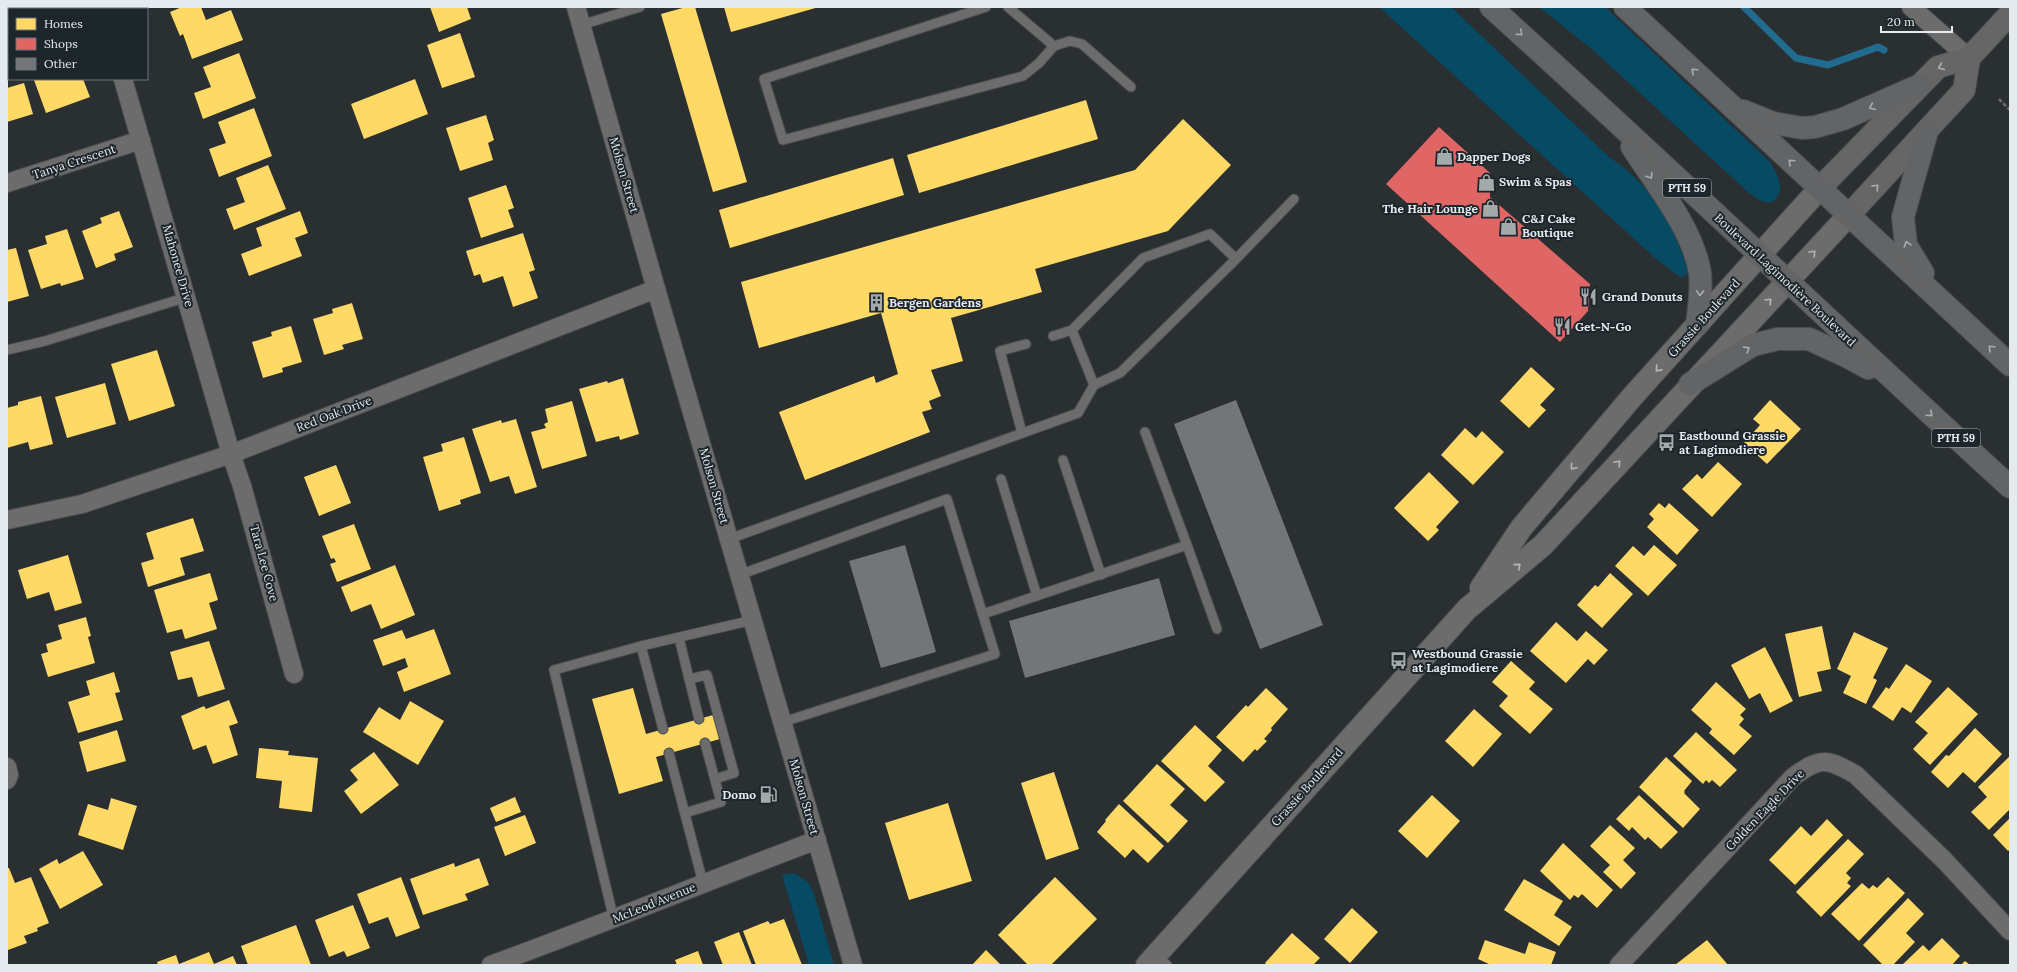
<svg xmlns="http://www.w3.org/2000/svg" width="2017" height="972" font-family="Lora,serif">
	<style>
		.green { fill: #064a64 }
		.homes { fill: #ffd966 }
		.shops { fill: #e06666 }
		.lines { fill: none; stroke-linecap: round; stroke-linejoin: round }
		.stream { stroke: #216c8e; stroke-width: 7 }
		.building { fill: #727679 }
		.service-casing { stroke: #494d4f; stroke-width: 11 }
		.minor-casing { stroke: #494d4f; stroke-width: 20 }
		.tertiary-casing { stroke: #494d4f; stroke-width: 24 }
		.secondary-casing { stroke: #494d4f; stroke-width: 24 }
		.primary-casing { stroke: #494d4f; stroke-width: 24 }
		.path { stroke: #6b6c6e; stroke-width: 2.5; stroke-dasharray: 4 2; stroke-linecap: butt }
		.service { stroke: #6d6c6d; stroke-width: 9 }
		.minor { stroke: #6d6c6d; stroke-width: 18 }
		.tertiary { stroke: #6d6c6d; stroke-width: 22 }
		.secondary { stroke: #666667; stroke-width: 22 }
		.primary { stroke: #636465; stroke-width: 22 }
		.oneway { stroke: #aaaeb0 }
		.oneway2 { stroke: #acafb1 }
		.oneway3 { stroke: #b5b8ba }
		.labels { text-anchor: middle; stroke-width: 4; stroke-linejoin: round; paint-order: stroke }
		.shield { fill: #1d262b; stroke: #a9afb4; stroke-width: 1 }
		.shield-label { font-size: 11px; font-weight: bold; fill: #e5eaee }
		.poi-label { font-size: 12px; font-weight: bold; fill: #e5eaee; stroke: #1d262b; text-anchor: start }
		.street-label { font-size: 12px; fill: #e5eaee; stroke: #1d262b }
	</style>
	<rect width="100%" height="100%" fill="#2a2f32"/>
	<g class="green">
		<path d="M1379,7H1451L1609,157C1652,185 1674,225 1689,274L1680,277L1654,257Z"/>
		<path d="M1539,7H1605L1769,161C1779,176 1787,191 1771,203L1761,201L1749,193L1593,50Z"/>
		<path d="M794,873L808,882L814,894L834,965H809L782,875Z"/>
	</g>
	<g class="homes">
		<path d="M7,7H26V8L8,9Z"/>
		<path d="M182,7H201L206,20L231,10L243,40L192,59L183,34L180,36L170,12Z"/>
		<path d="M430,7H467L471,19L439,32Z"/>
		<path d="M686,7H695L747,182L713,192L661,14Z"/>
		<path d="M724,7H819L731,32Z"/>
		<path d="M460,33L475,77L442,88L427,45Z"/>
		<path d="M239,53L256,98L203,119L194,93L211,87L203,67Z"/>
		<path d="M37,79H83L90,97L46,113L34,80Z"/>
		<path d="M415,79L428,114L364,139L351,104Z"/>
		<path d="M24,83L33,114L7,122V88Z"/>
		<path d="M1086,100L1098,139L919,193L907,155Z"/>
		<path d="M254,108L272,156L219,177L209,149L226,143L218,122Z"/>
		<path d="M486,115L494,140L488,143L493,160L460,171L446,128Z"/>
		<path d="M1183,119L1231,165L1168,231L1035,269L1042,292L951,318L963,361L931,370L941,396L929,401L932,409L922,412L930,432L805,480L779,412L874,376L876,383L898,374L881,313L759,348L741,282L1135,170Z"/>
		<path d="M893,158L904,195L730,248L719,210Z"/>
		<path d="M268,165L286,209L234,230L226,209L245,202L236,178Z"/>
		<path d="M506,185L514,208L508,210L514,227L481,238L468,198Z"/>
		<path d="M119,211L133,247L114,254L116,260L96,268L82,231L102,223L100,218Z"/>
		<path d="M300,211L308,233L295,238L302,256L249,276L241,254L262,246L256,228Z"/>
		<path d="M67,229L84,279L61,286L60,283L41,289L28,250L47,244L45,236Z"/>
		<path d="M523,233L535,270L529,272L538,298L513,307L503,276L483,283L480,274L474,276L466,251Z"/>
		<path d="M16,248L29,296L7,302V250Z"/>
		<path d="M352,303L363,339L342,345L344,349L324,355L313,319L333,313L332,309Z"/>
		<path d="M291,326L302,362L282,368L283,372L263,378L252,342L272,336L271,332Z"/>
		<path d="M157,350L175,406L129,421L111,364Z"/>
		<path d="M1531,367L1555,389L1540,405L1546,410L1529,428L1500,401Z"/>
		<path d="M623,378L639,434L620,440L619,436L596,442L579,389L607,381L608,383Z"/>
		<path d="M105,383L116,424L67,438L55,397Z"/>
		<path d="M41,396L53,444L30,450L28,442L7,448V408L18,405V402Z"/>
		<path d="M1770,400L1801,429L1767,464L1744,443L1760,425L1753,419Z"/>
		<path d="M572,401L587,456L542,469L531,432L546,428L544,424L548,422L545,409Z"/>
		<path d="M516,419L537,487L515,494L509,476L490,482L472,429L501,420L502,423Z"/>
		<path d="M1465,428L1476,438L1482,431L1504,452L1473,485L1441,455Z"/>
		<path d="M464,437L481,493L460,500L461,504L439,511L423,457L443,451L441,444Z"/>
		<path d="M1718,462L1742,484L1712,517L1682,489L1697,474L1702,479Z"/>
		<path d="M336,465L351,503L319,516L304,477Z"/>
		<path d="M1429,472L1459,502L1436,527L1439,530L1428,541L1394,508Z"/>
		<path d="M1659,503L1665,508L1669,503L1699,530L1677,555L1647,527L1654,519L1649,514Z"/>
		<path d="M193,518L204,551L180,558L185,575L148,587L141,563L154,559L146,533Z"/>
		<path d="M354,524L371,569L337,582L330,564L336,562L334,558L331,559L322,536Z"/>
		<path d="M1654,545L1677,565L1648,596L1615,566L1633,546L1644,556Z"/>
		<path d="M68,555L82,603L55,611L49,592L27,599L18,570Z"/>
		<path d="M395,565L415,615L381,629L371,604L351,612L341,587Z"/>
		<path d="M210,573L218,600L209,603L217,629L185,639L182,629L167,633L154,590Z"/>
		<path d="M1610,573L1633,594L1602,628L1577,605L1595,585L1598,587Z"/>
		<path d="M86,617L91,636L88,637L95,663L48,677L41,654L48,652L46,644L62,639L58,625Z"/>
		<path d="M1556,622L1577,641L1586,631L1608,650L1594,665L1588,659L1566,683L1530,651Z"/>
		<path d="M1822,626L1831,669L1817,672L1822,691L1799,697L1785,634Z"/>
		<path d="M434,629L451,674L404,692L397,672L408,667L405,658L383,666L373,640L402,630L406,639Z"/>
		<path d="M1854,632L1888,648L1873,678L1877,680L1866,704L1843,693L1851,676L1837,669Z"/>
		<path d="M209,641L225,689L198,697L192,677L178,680L170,652Z"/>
		<path d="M1765,647L1793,701L1770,713L1760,693L1749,699L1731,665Z"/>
		<path d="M1511,661L1535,682L1529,689L1553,709L1530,734L1499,706L1508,696L1492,682Z"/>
		<path d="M1906,664L1932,681L1911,713L1902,707L1893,721L1872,707L1886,687L1889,689Z"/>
		<path d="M114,672L120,692L115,693L123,720L78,733L68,702L90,695L86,681Z"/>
		<path d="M1716,682L1746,709L1740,715L1744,719L1739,725L1752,736L1734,755L1709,733L1712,729L1691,710Z"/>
		<path d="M1948,687L1978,714L1930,765L1913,749L1928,733L1915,722Z"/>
		<path d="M633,688L646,734L713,715L720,739L656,757L663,781L619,794L592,699Z"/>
		<path d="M1266,688L1288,709L1271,728L1272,730L1264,739L1267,741L1257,751L1255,749L1243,762L1216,737L1246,705L1248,707Z"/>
		<path d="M229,700L238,723L229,726L238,755L213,764L206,745L193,750L181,716L204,706L206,709Z"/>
		<path d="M410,701L444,721L418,765L363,732L379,707L400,720Z"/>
		<path d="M1474,709L1502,734L1473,767L1445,741Z"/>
		<path d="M1195,725L1222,750L1208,766L1225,782L1205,802L1161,761Z"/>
		<path d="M1975,728L2002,754L1975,783L1963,772L1948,788L1931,772L1946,755L1949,756Z"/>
		<path d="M117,730L126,761L87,772L79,742Z"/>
		<path d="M1696,732L1737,770L1720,787L1712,780L1709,783L1706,780L1703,784L1673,756Z"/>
		<path d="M259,748L289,751L288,755L318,758L312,812L279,808L282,781L256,778Z"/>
		<path d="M374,752L399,785L361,814L344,791L358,780L350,770Z"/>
		<path d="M2010,756V809L1989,830L1971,812L1987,797L1978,787Z"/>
		<path d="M1666,757L1692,781L1684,791L1685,792L1684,793L1700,809L1683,828L1639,787Z"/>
		<path d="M1157,764L1185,789L1170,805L1188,821L1168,843L1123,801Z"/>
		<path d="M1054,772L1079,849L1046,860L1021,783Z"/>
		<path d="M1432,795L1460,821L1427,858L1398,831Z"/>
		<path d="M1639,795L1678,832L1661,849L1648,837L1645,840L1632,827L1629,831L1616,819Z"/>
		<path d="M515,797L521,812L496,822L490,808Z"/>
		<path d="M111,798L137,806L123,850L78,835L88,804L108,810Z"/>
		<path d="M948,803L972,881L909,900L885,823Z"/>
		<path d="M1119,804L1164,846L1148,863L1133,849L1125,858L1097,832L1106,821L1105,820Z"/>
		<path d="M525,815L536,843L505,856L494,827Z"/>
		<path d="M2010,818V849L2008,851L1993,835Z"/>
		<path d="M1827,819L1843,835L1795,885L1769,860L1801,826L1811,836Z"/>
		<path d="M1610,825L1635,848L1623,860L1636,873L1621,889L1603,872L1610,865L1590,846Z"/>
		<path d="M1848,839L1864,854L1846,873L1851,878L1847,883L1851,886L1821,917L1796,892Z"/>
		<path d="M1563,843L1613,890L1597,908L1582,894L1578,898L1574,895L1570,900L1540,871Z"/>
		<path d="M83,851L103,885L60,909L39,869L57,859L59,864Z"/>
		<path d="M479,858L489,885L465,894L468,900L423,915L410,879L454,863L455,867Z"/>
		<path d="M7,868H9L15,883L31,877L49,923L37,928L38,931L24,936L27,943L8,950Z"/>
		<path d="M401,877L420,928L396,937L388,917L369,924L357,894Z"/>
		<path d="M1055,877L1097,919L1051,965H1028L998,935Z"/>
		<path d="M1888,877L1905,893L1859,941L1831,914L1862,883L1869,889L1873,885L1877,888Z"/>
		<path d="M1524,879L1563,901L1554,915L1572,927L1559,946L1504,910Z"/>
		<path d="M1908,898L1924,914L1906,933L1915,942L1893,965H1883L1863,945Z"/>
		<path d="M353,905L370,948L347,957L344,951L329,957L315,920Z"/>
		<path d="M1352,908L1378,932L1350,963L1324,939Z"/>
		<path d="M784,919L802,965H756L743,931L768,921L770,924Z"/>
		<path d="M296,925L311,965H248L241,946Z"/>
		<path d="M739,932L752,965H723L714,942Z"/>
		<path d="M1292,933L1320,958L1313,965H1267L1265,963Z"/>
		<path d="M1942,938L1960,956L1952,965H1902L1923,945L1929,951Z"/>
		<path d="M1485,940L1525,954L1529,942L1556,952L1551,965H1491L1478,959Z"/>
		<path d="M1707,940L1728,965H1675Z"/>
		<path d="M986,950L1001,965H972Z"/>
		<path d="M698,951L703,965H677L675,960Z"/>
		<path d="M209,952L214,964L233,956L237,965H158L157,962L176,955L179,964Z"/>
		<path d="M1965,961L1970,965H1961Z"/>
	</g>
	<path class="shops" d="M1439,127L1490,173V197L1590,284L1588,311L1560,342L1386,184Z"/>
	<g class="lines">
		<path class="stream" d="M1744,7L1796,58L1828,65L1878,47L1884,50"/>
	</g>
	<g class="building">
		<path d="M1236,400L1323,625L1260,649L1174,424Z"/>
		<path d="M905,545L936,652L881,668L849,561Z"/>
		<path d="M1159,578L1175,635L1025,678L1009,621Z"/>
	</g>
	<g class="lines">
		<defs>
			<g id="service">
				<path d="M986,7L764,79L783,140L1023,76L1039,63L1054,46L1008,7"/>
				<path d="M581,25L640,7"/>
				<path d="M1054,46L1070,41L1082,44L1131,87"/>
				<path d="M1053,336L1072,330"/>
				<path d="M7,350L45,341L187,297"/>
				<path d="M1094,385L1120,373L1236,259"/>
				<path d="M1022,433L1000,351L1026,344"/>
				<path d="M1063,460L1101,575"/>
				<path d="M1001,479L1037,596"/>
				<path d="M729,539L1078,413L1094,385L1072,330L1143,258L1210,234L1236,259L1294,199"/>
				<path d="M1187,545L1217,629"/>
				<path d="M739,575L947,499L995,654L783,722"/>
				<path d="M983,614L1187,545L1145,432"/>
				<path d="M679,638L699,719"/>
				<path d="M689,679L707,675L734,773L715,779"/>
				<path d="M663,729L641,646L753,620"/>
				<path d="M669,753L703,883"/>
				<path d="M685,813L721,802L705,743"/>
				<path d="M614,920L554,670L641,646"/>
				<path d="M1156,956L1167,965"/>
			</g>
			<g id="minor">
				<path d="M102,7L103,9"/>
				<path d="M576,7L656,289L853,965"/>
				<path d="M1911,7L1969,58"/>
				<path d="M123,79L231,454L242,486L294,674"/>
				<path d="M7,183L141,140"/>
				<path d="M7,520L82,504L231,454L656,289"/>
				<path d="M7,767L9,775L7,780"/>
				<path d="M491,965C600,925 708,881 817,840"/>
				<path d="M1619,965L1793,777C1820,757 1827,758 1856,775L1945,861L2010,931"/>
			</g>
			<g id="tertiary">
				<path d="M1481,588L1522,527L1632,397L1820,188"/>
				<path d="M1147,965L1467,609L1543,545L1849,215"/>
			</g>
			<g id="secondary">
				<path d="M1820,188L1938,67L1969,58L2010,14"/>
				<path d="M1849,215L1964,90L1969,58"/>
			</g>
			<g id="primary">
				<path d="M1491,7C1666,165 1836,328 2010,487"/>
				<path d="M1625,7L2010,365"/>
				<path d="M1743,111L1773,123L1802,128L1815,127L1843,119L1920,85"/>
				<path d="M1632,147C1656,184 1693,229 1700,273C1702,290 1699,308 1697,325"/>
				<path d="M1923,273L1906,245L1903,217L1927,131"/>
				<path d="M1690,384L1753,345L1778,339H1809L1846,356L1868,368"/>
			</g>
		</defs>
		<use href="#service" class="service-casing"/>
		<use href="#minor" class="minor-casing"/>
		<use href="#tertiary" class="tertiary-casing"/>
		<use href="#secondary" class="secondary-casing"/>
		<use href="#primary" class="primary-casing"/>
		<path class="path" d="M1999,99L2010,110"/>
		<use href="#service" class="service"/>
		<use href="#minor" class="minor"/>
		<use href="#tertiary" class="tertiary"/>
		<use href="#secondary" class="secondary"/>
		<use href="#primary" class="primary"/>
	</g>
	<defs><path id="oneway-chevron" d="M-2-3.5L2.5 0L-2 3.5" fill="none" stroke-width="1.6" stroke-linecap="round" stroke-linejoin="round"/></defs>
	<g class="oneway">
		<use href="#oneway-chevron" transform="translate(1520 33) rotate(42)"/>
		<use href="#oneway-chevron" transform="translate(1694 71) rotate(-137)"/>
		<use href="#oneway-chevron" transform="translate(1872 107) rotate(158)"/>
		<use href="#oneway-chevron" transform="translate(1791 162) rotate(-137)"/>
		<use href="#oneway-chevron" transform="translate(1650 176) rotate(58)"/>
		<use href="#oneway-chevron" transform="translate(1907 244) rotate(-106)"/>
		<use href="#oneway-chevron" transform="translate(1700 293) rotate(92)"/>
		<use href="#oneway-chevron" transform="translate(1991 348) rotate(-137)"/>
		<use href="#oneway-chevron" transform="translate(1747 349) rotate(-32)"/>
		<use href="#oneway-chevron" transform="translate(1930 414) rotate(42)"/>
	</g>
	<g class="oneway2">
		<use href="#oneway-chevron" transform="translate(1941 67) rotate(157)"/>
		<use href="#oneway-chevron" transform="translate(1876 187) rotate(-47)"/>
	</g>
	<g class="oneway3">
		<use href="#oneway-chevron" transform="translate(1813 253) rotate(-47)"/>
		<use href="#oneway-chevron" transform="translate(1769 301) rotate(-46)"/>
		<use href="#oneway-chevron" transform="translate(1658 369) rotate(132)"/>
		<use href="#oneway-chevron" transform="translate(1618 463) rotate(-47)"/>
		<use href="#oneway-chevron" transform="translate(1573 467) rotate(130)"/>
		<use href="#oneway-chevron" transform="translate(1518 566) rotate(-40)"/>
	</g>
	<defs>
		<symbol id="shop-bare" viewBox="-9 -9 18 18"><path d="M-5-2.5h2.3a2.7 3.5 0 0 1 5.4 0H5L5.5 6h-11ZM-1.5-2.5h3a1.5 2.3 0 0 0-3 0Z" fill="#a4a9ac" stroke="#1d262b" stroke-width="2.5" paint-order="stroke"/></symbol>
		<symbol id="restaurant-bare" viewBox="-9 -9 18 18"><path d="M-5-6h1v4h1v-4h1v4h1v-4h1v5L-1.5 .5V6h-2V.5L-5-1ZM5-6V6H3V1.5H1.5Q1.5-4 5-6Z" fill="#a4a9ac" stroke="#1d262b" stroke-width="2.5" paint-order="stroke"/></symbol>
		<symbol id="building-bare" viewBox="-9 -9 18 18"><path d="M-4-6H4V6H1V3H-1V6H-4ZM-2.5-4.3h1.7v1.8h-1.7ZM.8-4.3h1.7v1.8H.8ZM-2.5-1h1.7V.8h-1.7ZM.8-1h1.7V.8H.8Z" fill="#a4a9ac" stroke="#1d262b" stroke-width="2.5" paint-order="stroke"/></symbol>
		<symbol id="bus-bare" viewBox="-9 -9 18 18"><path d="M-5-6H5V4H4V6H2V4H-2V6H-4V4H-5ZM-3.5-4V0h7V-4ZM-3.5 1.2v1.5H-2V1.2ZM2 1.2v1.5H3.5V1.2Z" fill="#a4a9ac" stroke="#1d262b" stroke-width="2.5" paint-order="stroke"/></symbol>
		<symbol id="fuel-bare" viewBox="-9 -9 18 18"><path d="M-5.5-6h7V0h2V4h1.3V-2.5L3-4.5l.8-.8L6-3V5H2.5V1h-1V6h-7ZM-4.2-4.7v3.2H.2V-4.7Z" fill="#a4a9ac" stroke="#1d262b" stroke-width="2.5" paint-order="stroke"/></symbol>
	</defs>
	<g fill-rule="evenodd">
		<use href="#shop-bare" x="1432" y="144" width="25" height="25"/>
		<use href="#shop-bare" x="1474" y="170" width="25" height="25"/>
		<use href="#shop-bare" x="1478" y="196" width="25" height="25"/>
		<use href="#shop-bare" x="1496" y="214" width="25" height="25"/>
		<use href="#restaurant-bare" x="1576" y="284" width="25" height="25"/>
		<use href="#building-bare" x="864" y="290" width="25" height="25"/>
		<use href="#restaurant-bare" x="1550" y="314" width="25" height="25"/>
		<use href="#bus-bare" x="1654" y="430" width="25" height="25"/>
		<use href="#bus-bare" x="1386" y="648" width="25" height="25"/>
		<use href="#fuel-bare" x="756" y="782" width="25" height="25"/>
	</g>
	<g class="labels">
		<g class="shield">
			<rect x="1663" y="179" width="48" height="18" rx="3"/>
			<rect x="1932" y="429" width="48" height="18" rx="3"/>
		</g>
		<g class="shield-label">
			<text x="1687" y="192">PTH 59</text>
			<text x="1956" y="442">PTH 59</text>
		</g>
		<g class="poi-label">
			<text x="1457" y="161">Dapper Dogs</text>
			<text x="1499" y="186">Swim &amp; Spas</text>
			<text x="1478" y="213" text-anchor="end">The Hair Lounge</text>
			<text x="1522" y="223">C&amp;J Cake<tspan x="1522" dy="14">Boutique</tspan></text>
			<text x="1602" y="301">Grand Donuts</text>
			<text x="889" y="307">Bergen Gardens</text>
			<text x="1575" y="331">Get-N-Go</text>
			<text x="1679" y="440">Eastbound Grassie<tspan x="1679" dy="14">at Lagimodiere</tspan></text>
			<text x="1412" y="658">Westbound Grassie<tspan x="1412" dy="14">at Lagimodiere</tspan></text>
			<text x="756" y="799" text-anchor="end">Domo</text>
		</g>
		<g class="street-label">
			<text transform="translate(74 162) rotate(-18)" y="4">Tanya Crescent</text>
			<text transform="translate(624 175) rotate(74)" y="4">Molson Street</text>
			<text transform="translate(178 266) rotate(74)" y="4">Mahonee Drive</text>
			<text transform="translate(1785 280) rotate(43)" y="4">Boulevard Lagimodière Boulevard</text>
			<text transform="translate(1704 318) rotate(-48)" y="4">Grassie Boulevard</text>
			<text transform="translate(334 414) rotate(-21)" y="4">Red Oak Drive</text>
			<text transform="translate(714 486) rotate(74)" y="4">Molson Street</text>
			<text transform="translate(264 563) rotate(75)" y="4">Tara Lee Cove</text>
			<text transform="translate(1307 787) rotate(-48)" y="4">Grassie Boulevard</text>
			<text transform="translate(804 797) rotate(74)" y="4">Molson Street</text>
			<text transform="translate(1765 810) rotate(-46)" y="4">Golden Eagle Drive</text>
			<text transform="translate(654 903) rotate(-22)" y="4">McLeod Avenue</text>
		</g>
	</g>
	<rect width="2017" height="972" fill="none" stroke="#e5eaee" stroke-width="16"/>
	<rect x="8" y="8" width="140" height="72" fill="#1d262b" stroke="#6d7479"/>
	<rect x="16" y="18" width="20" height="12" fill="#ffd966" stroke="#6d7479"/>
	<text x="44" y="28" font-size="12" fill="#e5eaee">Homes</text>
	<rect x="16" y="38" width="20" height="12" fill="#e06666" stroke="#6d7479"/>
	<text x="44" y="48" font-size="12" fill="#e5eaee">Shops</text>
	<rect x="16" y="58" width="20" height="12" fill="#727679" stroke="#6d7479"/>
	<text x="44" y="68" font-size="12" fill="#e5eaee">Other</text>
	<path d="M1881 26v6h71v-6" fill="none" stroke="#e5eaee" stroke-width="2"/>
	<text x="1887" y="26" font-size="12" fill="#e5eaee" stroke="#1d262b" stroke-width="3" paint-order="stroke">20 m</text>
</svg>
